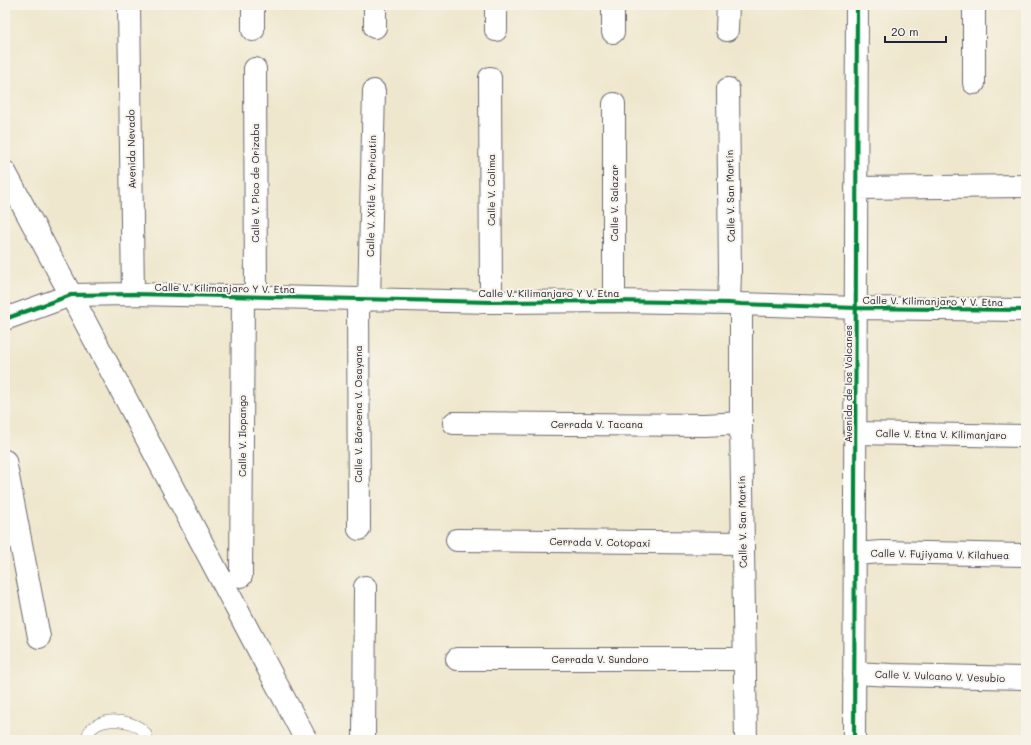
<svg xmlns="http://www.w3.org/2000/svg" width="1031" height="745" font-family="Mali,sans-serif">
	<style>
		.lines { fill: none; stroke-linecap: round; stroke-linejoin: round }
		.lane-casing { stroke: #6a676e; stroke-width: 12 }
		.street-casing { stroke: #6a676e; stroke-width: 24 }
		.secondary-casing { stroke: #6a676e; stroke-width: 24 }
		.lane { stroke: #fff; stroke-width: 11 }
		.street { stroke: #fff; stroke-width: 22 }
		.secondary { stroke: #fff; stroke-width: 22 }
		.cycleway-casing { stroke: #f7f3e8; stroke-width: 6 }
		.cycleway { stroke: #00873e; stroke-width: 4 }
		.labels { text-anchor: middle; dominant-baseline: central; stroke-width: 4; stroke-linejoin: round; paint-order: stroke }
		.street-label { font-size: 10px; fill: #22223b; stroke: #f7f3e8 }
	</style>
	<rect width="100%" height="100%" fill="#f7f3e8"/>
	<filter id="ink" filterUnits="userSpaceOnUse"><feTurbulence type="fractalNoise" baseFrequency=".025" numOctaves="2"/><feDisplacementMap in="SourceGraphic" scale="8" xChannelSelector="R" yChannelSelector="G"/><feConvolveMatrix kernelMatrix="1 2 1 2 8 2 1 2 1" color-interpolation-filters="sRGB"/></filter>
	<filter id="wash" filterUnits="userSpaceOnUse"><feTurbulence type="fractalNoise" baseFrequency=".012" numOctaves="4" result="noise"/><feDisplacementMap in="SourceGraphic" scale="16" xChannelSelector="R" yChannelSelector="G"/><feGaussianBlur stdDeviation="0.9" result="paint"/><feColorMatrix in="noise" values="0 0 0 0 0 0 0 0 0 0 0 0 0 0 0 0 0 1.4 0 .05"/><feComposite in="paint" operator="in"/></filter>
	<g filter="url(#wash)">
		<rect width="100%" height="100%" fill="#efe7cd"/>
	</g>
	<g filter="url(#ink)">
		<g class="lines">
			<defs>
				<path id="lane" d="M87,740C87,713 144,716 148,740"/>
				<path id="street" d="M129,5L133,294
					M253,5V30
					M375,5V27
					M613,5V32
					M974,5V83
					M496,30V5
					M727,30L728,5
					M255,69L256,296
					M490,78L491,302
					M728,89L730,273L729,303
					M614,104V301
					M856,188L1026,186
					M358,299L359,529
					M369,300L374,91
					M741,304V423L746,740
					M5,319L71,295L133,294L491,302L614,301L729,303L741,304L856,308L1026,310
					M454,423L705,425L741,423
					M855,433L1026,436
					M5,461L39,637
					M457,540L742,543
					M855,554L882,552L1026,555
					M241,576L243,296
					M457,659H743
					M854,673L892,675L1026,678
					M364,740L365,587
					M854,740L857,5"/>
				<path id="secondary" d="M5,172L71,295L306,740"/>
			</defs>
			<use href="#lane" class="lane-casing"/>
			<use href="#street" class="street-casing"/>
			<use href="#secondary" class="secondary-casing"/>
			<use href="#lane" class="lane"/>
			<use href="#street" class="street"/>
			<use href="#secondary" class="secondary"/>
			<defs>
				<path id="cycleway" d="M5,319L71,295L133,294L491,302L614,301L729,303L741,304L856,308L1026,310
					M854,740L857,5"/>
			</defs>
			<use href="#cycleway" class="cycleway-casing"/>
			<use href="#cycleway" class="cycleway"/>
		</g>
	</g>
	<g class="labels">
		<g class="street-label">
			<text transform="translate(131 149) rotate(-91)">Avenida Nevado</text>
			<text transform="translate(255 183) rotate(-90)">Calle V. Pico de Orizaba</text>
			<text transform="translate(491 190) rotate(-90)">Calle V. Colima</text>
			<text transform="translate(371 196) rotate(-89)">Calle V. Xitle V. Paricutín</text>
			<text transform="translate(730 196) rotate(-91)">Calle V. San Martín</text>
			<text transform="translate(614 203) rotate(-90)">Calle V. Salazar</text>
			<text transform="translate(225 288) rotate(1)">Calle V. Kilimanjaro Y V. Etna</text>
			<text x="549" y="293">Calle V. Kilimanjaro Y V. Etna</text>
			<text transform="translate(933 301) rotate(1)">Calle V. Kilimanjaro Y V. Etna</text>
			<text transform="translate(848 384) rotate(-90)">Avenida de los Volcanes</text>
			<text transform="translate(358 414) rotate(-90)">Calle V. Bárcena V. Osayana</text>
			<text x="597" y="424">Cerrada V. Tacana</text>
			<text transform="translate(941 434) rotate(1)">Calle V. Etna V. Kilimanjaro</text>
			<text transform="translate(242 436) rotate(-90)">Calle V. Ilopango</text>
			<text transform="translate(742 522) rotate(-91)">Calle V. San Martín</text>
			<text transform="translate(600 542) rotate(1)">Cerrada V. Cotopaxi</text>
			<text transform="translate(940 554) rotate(1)">Calle V. Fujiyama V. Kilahuea</text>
			<text x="600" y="659">Cerrada V. Sundoro</text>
			<text transform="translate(940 676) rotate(2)">Calle V. Vulcano V. Vesubio</text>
		</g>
	</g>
	<rect width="1031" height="745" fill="none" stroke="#f7f3e8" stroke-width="20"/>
	<path d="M885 36v6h61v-6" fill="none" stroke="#22223b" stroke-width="2"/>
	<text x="891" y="36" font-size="12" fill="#22223b" stroke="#f7f3e8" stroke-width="3" paint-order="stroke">20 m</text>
</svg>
